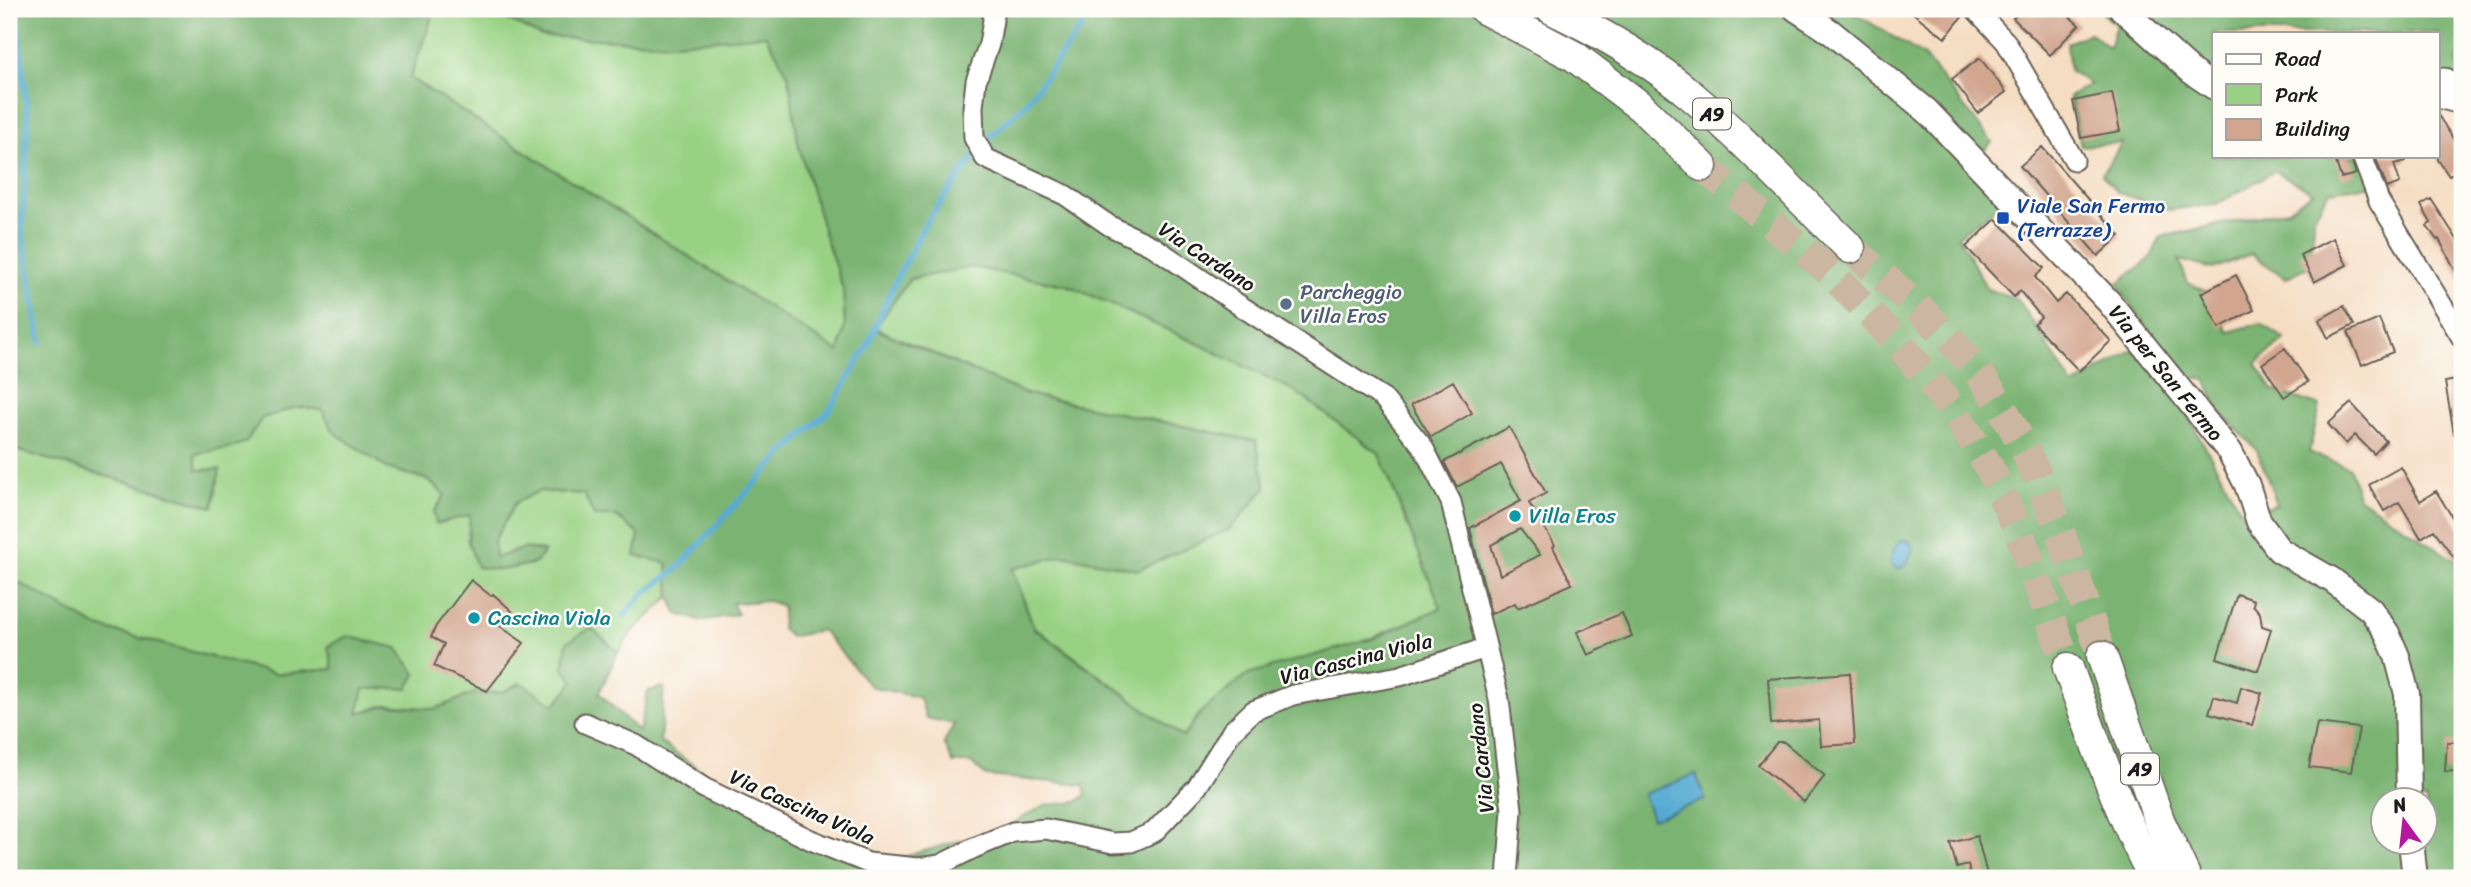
<svg xmlns="http://www.w3.org/2000/svg" width="2471" height="887" font-family="Sriracha,sans-serif">
	<style>
		.green { fill: #99d184; stroke: #5a7650; stroke-width: 2 }
		.forest { fill: #7ab372; stroke: #4b6847; stroke-width: 2; fill-rule: evenodd }
		.water { fill: #56abd2; stroke: #396477; stroke-width: 2 }
		.lines { fill: none; stroke-linecap: round; stroke-linejoin: round }
		.stream { stroke: #56abd2; stroke-width: 6 }
		.building { fill: #d2a58f; fill-rule: evenodd }
		.highway-tunnel { stroke: #cab6a1; stroke-width: 30; stroke-dasharray: 30 15; stroke-linecap: butt }
		.minor-casing { stroke: #686056; stroke-width: 23 }
		.major-casing { stroke: #686056; stroke-width: 28 }
		.highway-casing { stroke: #686056; stroke-width: 33 }
		.minor { stroke: #fff; stroke-width: 19 }
		.major { stroke: #fff; stroke-width: 24 }
		.highway { stroke: #fff; stroke-width: 30 }
		.transit-dot { fill: #1a4fb4; stroke: #fdfcf7; stroke-width: 2.5 }
		.service-dot { fill: #5c6f8a; stroke: #fdfcf7; stroke-width: 2.5 }
		.culture-dot { fill: #0f9aa8; stroke: #fdfcf7; stroke-width: 2.5 }
		.labels { text-anchor: middle; dominant-baseline: central; stroke-width: 5; stroke-linejoin: round; paint-order: stroke }
		.shield { fill: #fdfcf7; stroke: #605f5e; stroke-width: 2 }
		.shield-label { font-size: 19px; font-weight: bold; fill: #1c1c1c }
		.transit-label { font-size: 21px; fill: #164399; stroke: #fdfcf7; text-anchor: start }
		.street-label { font-size: 21px; fill: #1c1c1c; stroke: #fdfcf7 }
		.service-label { font-size: 21px; fill: #4e5e75; stroke: #fdfcf7; text-anchor: start }
		.culture-label { font-size: 21px; fill: #0d838f; stroke: #fdfcf7; text-anchor: start }
	</style>
	<rect width="100%" height="100%" fill="#fdfcf7"/>
	<filter id="ink" filterUnits="userSpaceOnUse"><feTurbulence type="fractalNoise" baseFrequency=".0143" numOctaves="2"/><feDisplacementMap in="SourceGraphic" scale="14" xChannelSelector="R" yChannelSelector="G"/><feConvolveMatrix kernelMatrix="1 2 1 2 8 2 1 2 1" color-interpolation-filters="sRGB"/></filter>
	<filter id="wash" filterUnits="userSpaceOnUse"><feTurbulence type="fractalNoise" baseFrequency=".00686" numOctaves="4" result="noise"/><feDisplacementMap in="SourceGraphic" scale="28" xChannelSelector="R" yChannelSelector="G"/><feGaussianBlur stdDeviation="1.57" result="paint"/><feColorMatrix in="noise" values="0 0 0 0 0 0 0 0 0 0 0 0 0 0 0 0 0 1.4 0 .05"/><feComposite in="paint" operator="in"/></filter>
	<g filter="url(#wash)">
		<rect width="100%" height="100%" fill="#f5ddc2"/>
		<path class="green" d="M435,9H485L541,36L673,43L766,34L788,74L799,147L826,239L843,289L845,326L839,353L410,78Z
			M971,267L1070,286L1199,344L1295,391L1379,454L1441,608L1201,712L1183,737L1034,627L1012,569L1063,555L1138,570L1256,441L1026,394L875,328L910,279Z
			M297,407L322,410L335,432L387,468L428,480L445,495L434,512L470,514L468,541L500,570L536,563L544,551L524,548L495,558L494,541L515,503L539,491L584,494L640,534L667,563L670,596L631,633L618,652L591,628L574,681L555,705L520,683L503,692L472,694L435,709L387,705L358,713L363,689L408,688L416,674L334,669L276,674L98,627L9,577V448L212,507L220,469L197,470L195,454L233,447L245,442L262,418Z"/>
		<path class="forest" d="M9,9H435L410,78L839,352L845,326L843,289L826,239L799,147L788,74L766,35L673,43L541,36L485,9H1848L1924,56L1992,142L1970,165L2001,204L1958,236L1987,289L2018,299L2073,386L2134,349L2178,398L2244,516L2277,504L2257,450L2220,412L2206,379L2180,375L2117,284L2150,259L2161,237L2288,210L2313,192L2275,171L2217,204L2168,210L2117,192L2102,174L2122,143L2081,146L2069,97L2090,84L2070,71L2067,43L2090,33L2109,48L2116,25L2098,9H2462V51L2456,61L2462,76L2438,89V33H2214V156H2381L2375,185L2329,191L2314,217L2309,266L2286,278L2251,254L2213,269L2179,260L2188,283L2207,292L2228,332L2261,323L2285,339L2256,364L2273,390L2320,406L2309,452L2350,468L2358,497L2462,565V878H9V577L98,627L276,674L333,669L328,646L347,636L397,648L416,674L408,688L364,689L358,713L387,705L435,709L472,694L503,692L521,683L555,705L574,681L563,669L567,642L591,628L618,652L599,693L639,732L648,691L664,687L660,742L745,800L860,857L900,858L1004,828L1045,805L1077,802L1086,795L1084,785L986,776L971,763H953L944,743L954,724L926,718L920,698L870,686L822,630L790,637L781,628L783,606L768,601L732,603L738,614L702,621L677,614L670,596L667,563L635,556L639,534L615,516H594L584,494L539,491L515,503L494,541L495,558L524,548L544,551L536,563L500,570L477,567L468,541L470,515L436,524L434,512L445,495L428,480L387,468L334,432L322,410L297,407L262,418L246,442L233,447L195,454L197,470L220,469L213,507L9,448ZM971,267L1070,286L1199,344L1295,391L1379,454L1441,608L1372,639L1248,674L1201,712L1183,737L1034,628L1012,569L1063,555L1138,570L1230,529L1266,488L1256,441L1026,394L875,329L909,279ZM2384,800H2426V842H2384Z"/>
		<path class="water" d="M1901,540L1909,541L1913,549L1906,565L1898,569L1891,564C1890,556 1895,545 1901,540Z
			M1696,774L1705,800L1652,819L1643,794Z"/>
		<g class="lines">
			<path class="stream" d="M16,9L28,117L22,231L41,342
				M624,616L642,595L677,569L781,455L829,411L868,345L893,286L926,222L986,141L1027,102L1085,22L1097,9"/>
		</g>
		<g id="blocks">
			<path class="building" d="M1908,9H1953L1963,16L1945,38Z
				M2023,9H2061L2079,25L2050,55L2013,18Z
				M1980,58L2006,92L1978,113L1952,79Z
				M2112,93L2120,131L2081,138L2073,101Z
				M2438,115L2454,140L2462,135V167L2449,176L2438,160Z
				M2042,147L2120,236L2098,256L2020,166Z
				M2334,156H2350L2356,174L2341,178Z
				M2375,156H2405L2406,161L2394,164L2400,183L2387,188Z
				M2431,199L2462,247V283L2439,239L2437,240L2427,226L2431,223L2421,205Z
				M1996,219L2044,268L2035,277L2056,303L2066,294L2111,341L2079,371L2034,324L2041,317L2020,291L2014,297L1966,247Z
				M2333,238L2347,265L2314,282L2300,255Z
				M2236,275L2254,310L2219,328L2201,293Z
				M2344,306L2354,325L2328,338L2319,320Z
				M2379,319L2393,352L2362,365L2348,332Z
				M2285,348L2308,382L2284,397L2262,364Z
				M2462,379V433L2454,434L2445,382Z
				M1453,381L1472,413L1431,437L1411,405Z
				M2351,403L2386,441L2374,454L2355,435L2346,444L2328,424Z
				M1509,427L1546,493L1529,503L1555,545L1553,547L1572,584L1518,608L1515,603L1491,614L1470,528L1521,501L1501,464L1457,487L1444,462ZM1520,529L1540,555L1500,575L1491,545Z
				M2401,467L2420,501L2436,491L2462,533V569L2434,530L2421,538L2399,502L2384,511L2369,485Z
				M471,580L491,596L493,594L512,611L500,626L524,643L487,691L434,666L444,644L431,637L436,626Z
				M2237,594L2254,600L2253,605L2260,613L2262,626L2271,629L2258,671L2217,658Z
				M1622,613L1632,636L1588,655L1577,632Z
				M1850,673L1855,744L1821,746L1819,720L1771,724L1768,679Z
				M2241,687L2262,693L2252,725L2209,713L2214,696L2237,703Z
				M2317,723L2359,728L2351,772L2309,767Z
				M1777,742H1784L1825,776L1804,802L1758,765Z
				M2447,742H2462V772L2445,771Z
				M1977,836L1988,878H1971L1968,865L1957,868L1950,843Z"/>
		</g>
	</g>
	<g filter="url(#ink)">
		<use href="#blocks" fill-opacity="0" stroke="#686056" stroke-width="2"/>
		<g class="lines">
			<path class="highway-tunnel" d="M1702,166L1829,271L1901,346L1954,411L1989,467L2020,534L2068,668
				M1850,248C1896,288 1946,328 1982,378C2042,461 2070,562 2102,656"/>
			<defs>
				<path id="minor" d="M992,9L993,20L989,44L976,81L973,107L974,138L985,158L1065,195L1110,226L1154,247L1236,303L1383,398L1423,447L1451,502L1499,699L1512,810L1507,878
					M1975,9L2006,42L2074,160
					M2438,98L2457,103L2462,109
					M2362,156L2379,201L2462,338
					M585,723L636,745L704,788L811,840L868,863L918,868L940,865L974,848L1013,832L1046,829L1113,843L1131,842L1154,832L1197,787L1232,731L1253,711L1293,695L1400,676L1486,648"/>
				<path id="major" d="M1796,9L1831,32L1927,111L2109,302L2230,452L2247,485L2259,522L2279,550L2332,580L2371,610L2387,633L2397,656L2407,694L2409,800
					M2122,9L2192,72L2214,87
					M2438,80L2446,81L2462,90
					M2411,842L2415,878"/>
				<path id="highway" d="M1484,9L1574,56L1641,107L1702,166
					M1552,9C1602,33 1650,60 1692,96C1748,143 1797,197 1850,248
					M2102,656L2159,820L2186,878
					M2068,668C2094,739 2118,811 2154,878"/>
			</defs>
			<use href="#minor" class="minor-casing"/>
			<use href="#major" class="major-casing"/>
			<use href="#highway" class="highway-casing"/>
			<use href="#minor" class="minor"/>
			<use href="#major" class="major"/>
			<use href="#highway" class="highway"/>
		</g>
	</g>
	<rect class="transit-dot" x="1996" y="211" width="14" height="14" rx="3.5"/>
	<circle class="service-dot" cx="1286" cy="304" r="7"/>
	<g class="culture-dot">
		<circle cx="1515" cy="516" r="7"/>
		<circle cx="474" cy="618" r="7"/>
	</g>
	<g class="labels">
		<g class="shield">
			<rect x="1693" y="98.5" width="38" height="31" rx="5"/>
			<rect x="2121" y="753.5" width="38" height="31" rx="5"/>
		</g>
		<g class="shield-label">
			<text x="1712" y="114">A9</text>
			<text x="2140" y="769">A9</text>
		</g>
		<g class="transit-label">
			<text x="2017" y="206">Viale San Fermo<tspan x="2017" dy="24">(Terrazze)</tspan></text>
		</g>
		<g class="street-label">
			<text transform="translate(1207 257) rotate(33)">Via Cardano</text>
			<text transform="translate(2166 373) rotate(51)">Via per San Fermo</text>
			<text transform="translate(1356 659) rotate(-14)">Via Cascina Viola</text>
			<text transform="translate(1481 758) rotate(-96)">Via Cardano</text>
			<text transform="translate(802 807) rotate(24)">Via Cascina Viola</text>
		</g>
		<g class="service-label">
			<text x="1300" y="292">Parcheggio<tspan x="1300" dy="24">Villa Eros</tspan></text>
		</g>
		<g class="culture-label">
			<text x="1529" y="516">Villa Eros</text>
			<text x="488" y="618">Cascina Viola</text>
		</g>
	</g>
	<rect width="2471" height="887" fill="none" stroke="#fdfcf7" stroke-width="35"/>
	<rect x="2212" y="32" width="228" height="126" fill="#fdfcf7" stroke="#a3a29f" stroke-width="2"/>
	<rect x="2226" y="54" width="35" height="10" fill="#ffffff" stroke="#a3a29f" stroke-width="2"/>
	<text x="2275" y="66" font-size="21" fill="#1c1c1c">Road</text>
	<rect x="2226" y="84" width="35" height="21" fill="#99d184" stroke="#a3a29f" stroke-width="2"/>
	<text x="2275" y="102" font-size="21" fill="#1c1c1c">Park</text>
	<rect x="2226" y="119" width="35" height="21" fill="#d2a58f" stroke="#a3a29f" stroke-width="2"/>
	<text x="2275" y="136" font-size="21" fill="#1c1c1c">Building</text>
	<g transform="translate(2404 821) rotate(345)"><circle r="33" fill="#fdfcf7" stroke="#a3a29f" stroke-width="2"/>
	<path d="M0-5L12 26L0 18L-12 26Z" fill="#b5179e"/>
	<text y="-10" font-size="19" font-weight="bold" text-anchor="middle" fill="#1c1c1c">N</text>
	</g>
</svg>
